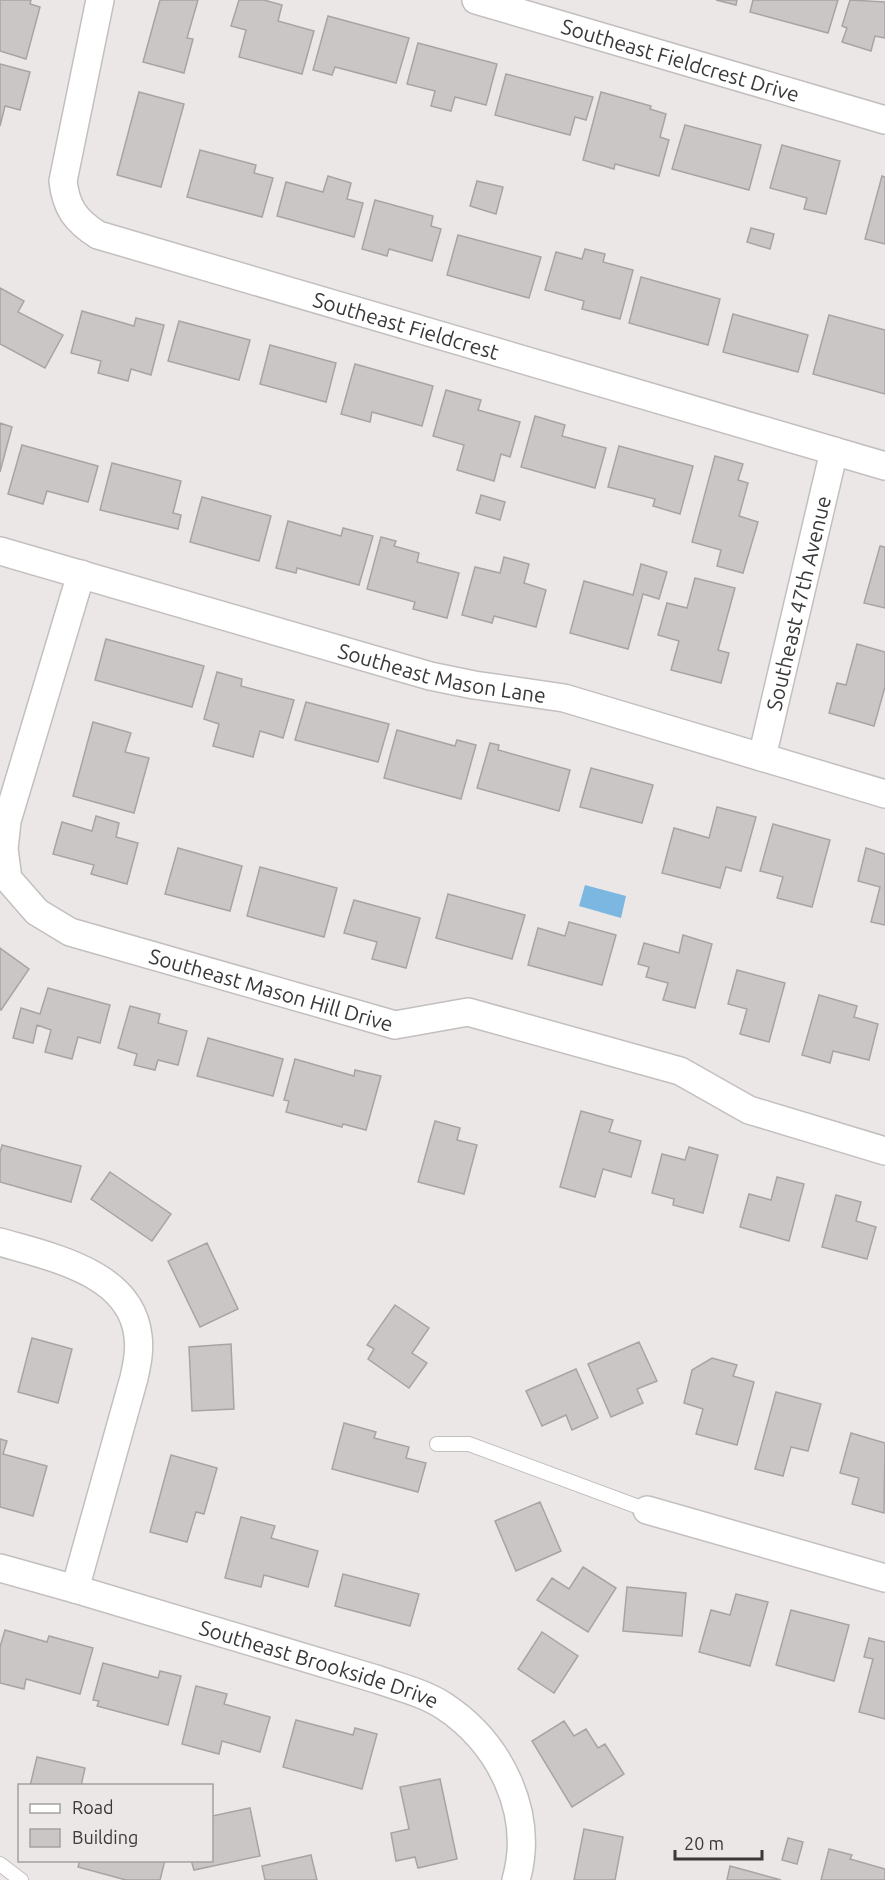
<svg xmlns="http://www.w3.org/2000/svg" width="885" height="1880" font-family="Ubuntu,sans-serif">
	<style>
		.water { fill: #7bb7e0 }
		.building { fill: #cac6c5; stroke: #a8a4a4; stroke-width: 1.5 }
		.lines { fill: none; stroke-linecap: round; stroke-linejoin: round }
		.lane-casing { stroke: #c4bfbf; stroke-width: 16 }
		.street-casing { stroke: #c4bfbf; stroke-width: 30 }
		.lane { stroke: #fff; stroke-width: 14 }
		.street { stroke: #fff; stroke-width: 27 }
		.labels { text-anchor: middle; dominant-baseline: central; stroke-width: 4.5; stroke-linejoin: round; paint-order: stroke }
		.street-label { font-size: 21px; fill: #3a3838; stroke: #ece7e7 }
	</style>
	<rect width="100%" height="100%" fill="#ece7e7"/>
	<path class="water" d="M585,885L626,896L621,918L579,906Z"/>
	<path class="building" d="M0,0H31L30,4L40,7L26,59L0,51Z
		M160,0H198L187,38L193,39L184,73L143,62Z
		M239,0H264L282,5L278,21L314,31L302,74L239,57L246,30L231,26Z
		M716,0H737L736,5Z
		M753,0H838L828,33L750,12Z
		M850,0L885,2V38L875,36L871,51L842,42L847,28L842,26Z
		M328,16L409,38L396,83L335,67L332,75L313,70Z
		M418,43L497,64L486,105L455,97L451,111L431,106L435,91L407,84Z
		M0,64L30,72L20,110L5,106L0,126Z
		M506,74L593,97L586,120L575,117L570,135L495,115Z
		M139,92L184,104L161,187L117,175Z
		M601,92L651,106L650,109L666,114L660,137L669,140L659,176L615,164L614,169L583,160Z
		M685,125L761,145L749,190L672,169Z
		M782,145L840,161L826,214L804,209L807,198L770,188Z
		M200,150L256,165L254,173L273,178L262,217L187,197Z
		M328,176L351,183L347,199L363,203L354,237L277,216L286,182L323,192Z
		M882,176L885,177V244L865,239Z
		M477,181L503,187L496,214L470,206Z
		M375,200L433,216L431,226L441,229L432,261L389,249L387,256L362,249Z
		M751,228L774,234L770,249L747,242Z
		M458,235L541,257L529,298L447,275Z
		M585,249L605,254L603,262L633,270L620,319L582,309L584,301L545,290L556,252L582,259Z
		M641,277L720,299L708,345L629,323Z
		M0,288L24,301L18,312L63,335L45,368L0,344Z
		M82,311L134,326L136,318L164,325L151,375L131,369L128,381L98,373L101,361L71,353Z
		M733,314L808,335L798,372L723,352Z
		M829,315L885,330V394L813,374Z
		M179,321L250,340L239,380L168,361Z
		M270,345L336,363L326,402L260,384Z
		M355,364L433,386L422,426L372,412L370,422L341,414Z
		M446,390L481,400L478,410L520,422L510,457L501,454L494,481L457,470L464,445L433,436Z
		M535,416L565,425L562,436L606,448L595,488L521,467Z
		M0,423L12,427L0,472Z
		M22,445L98,466L88,502L47,491L43,504L8,494Z
		M619,446L693,466L680,514L653,506L655,499L608,487Z
		M715,456L743,464L738,480L748,483L739,516L758,522L743,573L717,566L721,550L692,542Z
		M112,463L181,481L173,513L181,515L178,529L100,510Z
		M481,495L505,502L500,520L476,513Z
		M202,497L271,516L259,561L190,542Z
		M288,521L341,536L343,528L373,536L359,585L297,568L296,573L276,568Z
		M381,537L396,541L394,546L419,553L417,562L459,573L447,618L413,609L415,602L367,589Z
		M880,546L885,547V608L864,603Z
		M504,557L529,564L524,583L546,590L536,627L494,616L492,623L462,615L475,567L500,573Z
		M641,564L667,572L659,599L643,594L628,649L570,633L584,581L633,595Z
		M695,578L735,588L718,650L729,653L721,683L671,670L679,641L658,635L667,603L687,608Z
		M106,639L204,666L192,707L95,680Z
		M857,644L885,652V687L874,726L829,713L837,683L846,685Z
		M217,672L242,679L241,686L294,700L283,738L260,731L253,757L213,746L219,724L204,719Z
		M306,702L389,724L378,762L295,740Z
		M93,722L131,733L125,752L149,758L134,813L73,796Z
		M397,730L455,746L457,740L476,745L461,799L384,778Z
		M490,743L499,745L498,750L570,770L559,811L477,788Z
		M591,768L653,785L642,823L580,807Z
		M717,807L756,817L741,871L726,867L720,888L662,873L674,828L709,838Z
		M96,816L119,823L116,837L138,843L127,884L91,874L94,865L53,854L62,822L92,831Z
		M773,824L830,840L812,907L777,898L783,877L760,871Z
		M178,848L242,866L230,911L165,894Z
		M866,848L885,854V925L871,922L880,887L858,881Z
		M260,867L337,888L324,937L247,916Z
		M448,894L525,915L512,959L436,938Z
		M354,900L420,918L406,968L372,959L377,942L344,933Z
		M569,922L616,935L602,985L528,965L538,928L565,936Z
		M683,935L712,944L695,1008L663,1000L668,983L646,977L649,967L638,964L644,943L679,953Z
		M0,948L29,969L1,1010L0,1009Z
		M737,970L785,983L769,1042L740,1034L747,1009L728,1004Z
		M48,988L110,1005L100,1043L78,1037L72,1059L45,1052L51,1030L37,1025L33,1043L13,1038L21,1008L40,1014Z
		M819,995L857,1006L854,1017L878,1024L869,1060L833,1051L830,1063L802,1055Z
		M130,1006L160,1014L158,1023L187,1031L178,1065L158,1060L155,1070L134,1065L137,1054L118,1048Z
		M208,1038L283,1059L273,1096L197,1076Z
		M295,1059L354,1076L355,1070L381,1076L366,1130L343,1124L342,1127L286,1112L289,1101L284,1100Z
		M581,1111L613,1120L609,1132L641,1141L631,1177L603,1169L595,1197L560,1187Z
		M435,1121L460,1128L457,1140L477,1145L464,1194L418,1182Z
		M2,1145L81,1166L71,1202L0,1182V1153Z
		M689,1147L718,1155L703,1213L673,1205L674,1199L652,1193L662,1154L685,1160Z
		M110,1172L171,1214L152,1241L91,1199Z
		M777,1177L804,1184L789,1241L740,1227L749,1194L771,1200Z
		M836,1195L861,1202L856,1221L876,1227L867,1259L822,1247Z
		M207,1243L238,1309L200,1327L168,1261Z
		M395,1305L429,1328L412,1353L427,1363L409,1388L368,1359L374,1349L367,1345Z
		M32,1338L72,1349L58,1403L18,1392Z
		M639,1342L657,1381L637,1389L643,1403L611,1417L588,1364Z
		M231,1344L234,1409L192,1411L189,1347Z
		M712,1358L737,1365L733,1376L754,1382L737,1445L696,1434L703,1409L684,1403L692,1370Z
		M576,1369L598,1418L572,1430L566,1415L542,1426L526,1391Z
		M776,1392L821,1404L808,1451L791,1447L783,1476L755,1469Z
		M344,1423L376,1432L374,1438L409,1447L406,1458L426,1463L418,1492L332,1469Z
		M851,1433L885,1443L884,1513L852,1504L859,1478L840,1473Z
		M0,1439L7,1441L3,1454L47,1466L33,1516L0,1507Z
		M171,1455L217,1468L204,1514L196,1512L187,1542L150,1532Z
		M540,1502L561,1551L516,1571L495,1521Z
		M241,1517L275,1526L271,1538L318,1551L308,1587L264,1575L261,1587L225,1578Z
		M583,1567L616,1588L588,1632L537,1600L552,1578L569,1589Z
		M343,1574L419,1594L410,1626L335,1606Z
		M627,1587L686,1593L682,1636L623,1631Z
		M736,1594L768,1602L750,1666L699,1652L711,1610L730,1615Z
		M791,1610L849,1625L834,1681L776,1665Z
		M5,1630L47,1642L49,1636L93,1648L80,1694L26,1679L24,1689L0,1683V1647Z
		M542,1632L578,1656L554,1693L518,1669Z
		M869,1638L885,1642V1719L859,1712L873,1659L864,1657Z
		M103,1663L158,1678L160,1671L181,1676L168,1725L97,1706L99,1701L93,1700Z
		M196,1686L227,1694L224,1704L270,1717L260,1752L222,1741L219,1754L182,1744Z
		M296,1720L353,1735L355,1728L377,1734L362,1789L283,1767Z
		M564,1721L574,1736L586,1729L598,1748L605,1744L624,1774L572,1807L532,1741Z
		M37,1757L85,1768L81,1786H30Z
		M440,1779L457,1859L418,1868L415,1857L396,1861L391,1833L409,1829L400,1787Z
		M250,1808L260,1856L194,1870L191,1860H212V1816Z
		M584,1829L623,1837L615,1880H574Z
		M788,1838L803,1842L797,1864L782,1860Z
		M829,1849L852,1855L850,1859L885,1869V1880H821Z
		M311,1855L317,1880H265L262,1866Z
		M80,1860H165L160,1880H126L78,1867Z
		M730,1866L781,1880H727Z"/>
	<g class="lines">
		<defs>
			<path id="lane" d="M437,1444H469L647,1510
				M0,1864L21,1880"/>
			<g id="street">
				<path id="s1" d="M100,0L63,181C66,208 76,221 98,235L885,466"/>
				<path id="s2" d="M476,0L885,120"/>
				<path id="s3" d="M0,551L430,676L474,685L564,698L885,794"/>
				<path id="s4" d="M81,574L7,821L4,849L8,879L37,912L70,932L395,1025L468,1012L680,1071L749,1110L885,1151"/>
				<path id="s5" d="M762,757L834,451"/>
				<path d="M0,1242C50,1257 131,1272 138,1336C140,1351 137,1364 134,1378L75,1589"/>
				<path d="M647,1510L885,1578"/>
				<path id="s6" d="M0,1568L75,1589L376,1679C399,1687 424,1693 444,1706C500,1743 535,1813 516,1880"/>
			</g>
		</defs>
		<use href="#lane" class="lane-casing"/>
		<use href="#street" class="street-casing"/>
		<use href="#lane" class="lane"/>
		<use href="#street" class="street"/>
	</g>
	<g class="labels">
		<g class="street-label">
			<text stroke="none"><textPath href="#s2" startOffset="213">Southeast Fieldcrest Drive</textPath></text>
			<text stroke="none"><textPath href="#s1" startOffset="573">Southeast Fieldcrest</textPath></text>
			<text stroke="none"><textPath href="#s5" startOffset="158">Southeast 47th Avenue</textPath></text>
			<text stroke="none"><textPath href="#s3" startOffset="459">Southeast Mason Lane</textPath></text>
			<text stroke="none"><textPath href="#s4" startOffset="608">Southeast Mason Hill Drive</textPath></text>
			<text stroke="none"><textPath href="#s6" startOffset="333">Southeast Brookside Drive</textPath></text>
		</g>
	</g>
	<rect x="18" y="1784" width="195" height="78" fill="#ece7e7" stroke="#a5a1a1" stroke-width="1.5"/>
	<rect x="30" y="1804" width="30" height="9" fill="#ffffff" stroke="#a5a1a1" stroke-width="1.5"/>
	<text x="72" y="1814" font-size="18" fill="#3a3838">Road</text>
	<rect x="30" y="1829" width="30" height="18" fill="#cac6c5" stroke="#a5a1a1" stroke-width="1.5"/>
	<text x="72" y="1844" font-size="18" fill="#3a3838">Building</text>
	<path d="M675 1850v9h87v-9" fill="none" stroke="#3a3838" stroke-width="3"/>
	<text x="684" y="1850" font-size="18" fill="#3a3838" stroke="#ece7e7" stroke-width="4.5" paint-order="stroke">20 m</text>
</svg>
